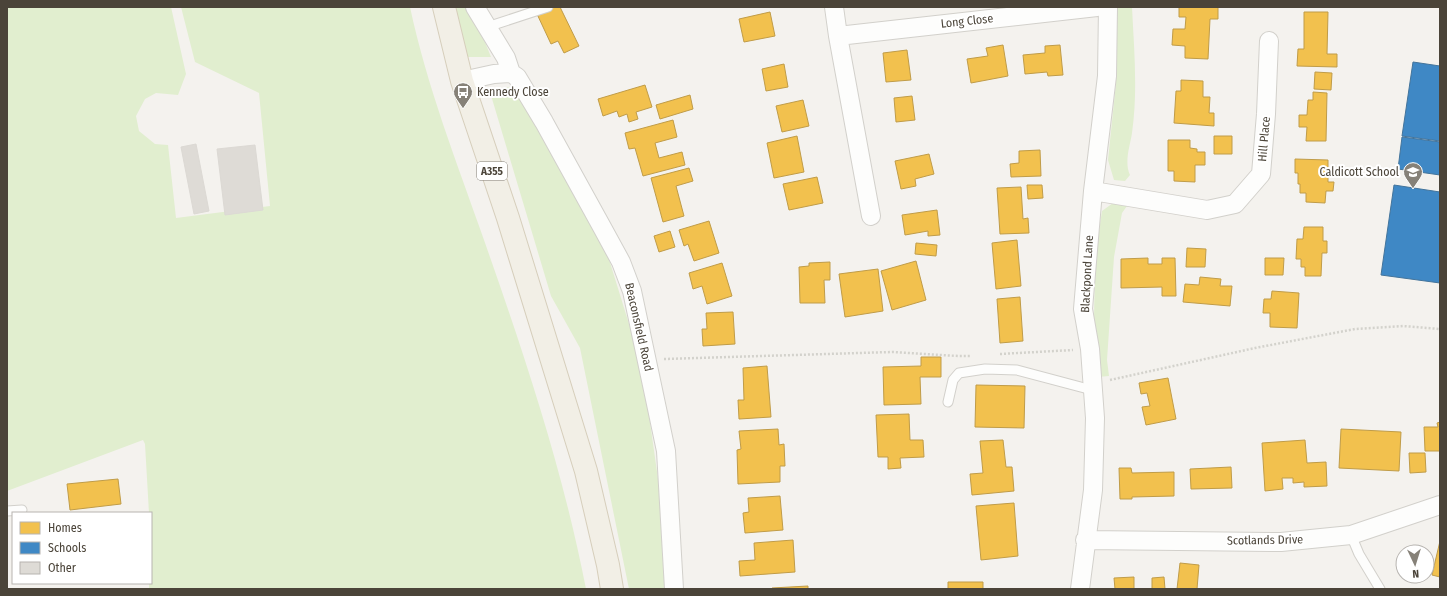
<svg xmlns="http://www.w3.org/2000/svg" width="1447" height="596" font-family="'Fira Sans Condensed',sans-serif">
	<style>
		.green { fill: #e1eecf }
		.homes { fill: #f2c14e; stroke: #c09c48 }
		.schools { fill: #3f88c5; stroke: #43749b }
		.building { fill: #dedbd6; stroke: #dcd9d4 }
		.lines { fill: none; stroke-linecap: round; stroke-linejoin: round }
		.lane-casing { stroke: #d2d0cb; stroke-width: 11 }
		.street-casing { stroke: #d2d0cb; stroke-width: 20 }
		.primary-casing { stroke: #d6cebb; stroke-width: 24 }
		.path { stroke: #d3d2cc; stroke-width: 2.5; stroke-dasharray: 2 2; stroke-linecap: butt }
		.lane { stroke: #fdfdfc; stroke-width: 9 }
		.street { stroke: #fdfdfc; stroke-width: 18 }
		.primary { stroke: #f2efe6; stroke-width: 22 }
		.labels { text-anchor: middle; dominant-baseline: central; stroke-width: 4; stroke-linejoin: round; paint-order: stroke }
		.shield { fill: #fff; stroke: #817c74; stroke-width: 1 }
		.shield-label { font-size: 11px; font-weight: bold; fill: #4b4439 }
		.street-label { font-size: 12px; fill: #4b4439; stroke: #fff }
		.poi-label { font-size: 12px; fill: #4b4439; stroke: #fff; text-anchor: start }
	</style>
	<rect width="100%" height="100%" fill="#f4f2ee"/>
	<path class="green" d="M7,7H171L186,74L178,95L156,93L145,99L136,116L139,131L155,144L168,145L176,218L270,206L259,93L195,62L181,7H410C427,87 457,163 484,240C524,354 563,470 586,589H149V583H151V513H149L145,444L143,440L7,491Z
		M454,7H471L491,57H467Z
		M1116,7H1132C1134,49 1138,91 1132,133C1130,146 1124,162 1130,175L1125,181L1114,180L1108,160L1116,83Z
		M513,86L608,256L642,366L663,514L666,589H629L580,348L551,296L490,92Z
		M1113,203L1127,206L1122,213L1114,257L1107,360L1109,376L1098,377C1094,359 1094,343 1094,325C1094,287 1096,248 1102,211Z"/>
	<path class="homes" d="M552,7H560L579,46L564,53L558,41L551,44L537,14Z
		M1179,7H1218V19H1210L1208,59L1185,58V46L1172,45L1173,29H1185L1186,17H1179Z
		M770,12L775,36L744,42L739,19Z
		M1304,12H1328L1327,54H1337V67L1297,66L1298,49H1304Z
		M1003,45L1008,76L971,83L967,59L988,56L986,48Z
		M1060,45L1063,75L1048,76L1047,72L1025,74L1023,55L1045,53V46Z
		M907,50L911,80L886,82L883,53Z
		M784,64L788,87L766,91L762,69Z
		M1315,72L1332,73L1331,90L1314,89Z
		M1181,80L1203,81V97H1210L1209,113H1214V126L1174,123L1176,91H1181Z
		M645,85L652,107L636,112L638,119L629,122L627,114L619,117L617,111L603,116L598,99Z
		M1313,92L1327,93L1326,141H1306L1307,127H1299V115H1307L1308,100H1313Z
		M690,95L693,109L660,119L656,105Z
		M912,96L915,120L896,122L894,98Z
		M803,100L809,126L782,132L776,106Z
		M673,120L677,137L655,143L659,158L682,152L685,165L643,176L635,148L629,149L625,133Z
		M797,136L804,172L774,178L767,143Z
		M1214,136H1232V154H1214Z
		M1168,140H1190V148L1197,149V152H1205V165H1195V182L1174,181V171H1168Z
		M1040,150L1041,176L1011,177L1010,164L1019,163V151Z
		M929,154L934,174L915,179L916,186L901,189L895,161Z
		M1295,159L1328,160V182H1334L1333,191H1326L1325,203L1306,202V193H1300V184H1298V173H1295Z
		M689,168L693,181L676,186L684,216L663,222L651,178Z
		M817,177L823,203L789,210L783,184Z
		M1027,185H1042L1043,198L1028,199Z
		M1021,187L1023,219L1028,218L1029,233L1000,234L997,188Z
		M937,210L940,235L928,236V231L905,235L902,215Z
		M709,221L719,253L694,261L688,244L684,246L679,230Z
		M1304,227H1323V241H1327V253H1322L1321,276H1305V267H1301V259H1296L1297,239H1303Z
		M670,231L675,247L659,252L654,236Z
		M1017,240L1021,286L996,289L992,243Z
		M916,243L937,245L936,256L915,254Z
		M1187,248L1206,249L1205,267H1186Z
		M1148,258V264H1162V258H1175L1176,296H1162V287L1121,288V259Z
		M1265,258H1284L1283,275H1265Z
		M916,261L926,300L892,310L881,271Z
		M830,262V280H824L825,303H800L799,267L809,266V263Z
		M722,263L732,296L707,304L702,286L693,289L689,273Z
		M878,269L883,311L845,317L839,274Z
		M1200,277L1221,279L1220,286H1232L1230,306L1183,302L1185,284L1199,285Z
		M1272,291L1299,293L1297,328L1270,327V313H1263L1264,299H1271Z
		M1020,297L1023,341L1000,343L997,299Z
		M733,312L735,344L703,346L702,329H707L706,313Z
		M921,357H941V377H920L921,404L884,405L883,367L921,366Z
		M767,366L771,417L739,419L738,400H744L743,368Z
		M1168,378L1176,419L1146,425L1142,407L1150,406L1147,393L1141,394L1139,383Z
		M976,385L1025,386L1024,428L975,427Z
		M909,414L910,440H923L924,457L900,458L901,468L888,469V457H878L876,415Z
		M1440,422V451H1425L1424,427H1438L1437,423Z
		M778,429L779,445L784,444L785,466H780V482L738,484L737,450L741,449L739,431Z
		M1341,429L1401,432L1399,471L1339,468Z
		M1003,440L1006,467H1012L1014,491L972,495L970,474L983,473L980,441Z
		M1305,440L1307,463L1326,462L1327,486L1304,487V482L1293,483V478H1282L1283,489L1265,491L1262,443Z
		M1409,453H1425L1426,472L1410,473Z
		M1231,467L1232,488L1191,489L1190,469Z
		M1119,468H1131L1132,473L1174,472V496L1132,497V499H1120Z
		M118,479L121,504L70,510L67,484Z
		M780,496L783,530L745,533L743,513L749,512L748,498Z
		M1014,503L1018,556L981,560L976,506Z
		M793,540L795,572L740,576L739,561L755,560L754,543Z
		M1440,541V577L1432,575Z
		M1180,563L1199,565L1197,589H1177Z
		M1134,577V589H1115L1114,578Z
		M1164,577L1165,589H1142H1152V578Z
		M948,582H983V589H948Z
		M808,586V589H772V588Z"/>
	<path class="schools" d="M1413,62L1440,66V141L1402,136Z
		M1402,137L1440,142V175L1398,169Z
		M1394,185L1440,192V283L1381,275Z"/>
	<path class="building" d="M196,144L209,211L194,214L181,147Z
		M255,145L263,210L225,215L217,149Z"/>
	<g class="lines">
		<defs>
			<path id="lane" d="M487,27L548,7
				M948,402L953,380L959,373L985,369L1017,370L1092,390
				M7,511L22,510
				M1351,535L1359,554L1380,589"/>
			<path id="street" d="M475,7L506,58L511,73
				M834,7L838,36L1097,7
				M838,36L871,216
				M462,81L494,74L511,73L517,77L544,122L603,229L621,262L632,291L666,451L674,589
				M1093,191L1207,210L1235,204L1261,174L1266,114L1269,41
				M1085,540L1281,542L1351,535L1440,505
				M1080,589L1093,490L1095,418L1090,349L1083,309L1093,191L1107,76L1108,7"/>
			<path id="primary" d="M444,7L462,81L508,218L586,471L608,565L612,589"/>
		</defs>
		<use href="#lane" class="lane-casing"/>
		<use href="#street" class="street-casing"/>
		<use href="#primary" class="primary-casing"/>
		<path class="path" d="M1000,354L1073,350
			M664,359L892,352L958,356H971
			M1110,380L1255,348L1355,329L1403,326L1440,329"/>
		<use href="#lane" class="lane"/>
		<use href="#street" class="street"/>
		<use href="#primary" class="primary"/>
	</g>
	<defs>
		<symbol id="bus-pin" viewBox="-11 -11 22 30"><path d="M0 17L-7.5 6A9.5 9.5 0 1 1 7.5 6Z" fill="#868178" stroke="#fff"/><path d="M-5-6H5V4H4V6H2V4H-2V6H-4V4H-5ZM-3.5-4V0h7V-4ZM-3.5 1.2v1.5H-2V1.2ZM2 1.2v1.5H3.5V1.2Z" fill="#fff"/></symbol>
		<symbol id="school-pin" viewBox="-11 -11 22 30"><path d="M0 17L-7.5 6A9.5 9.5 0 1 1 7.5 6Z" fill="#868178" stroke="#fff"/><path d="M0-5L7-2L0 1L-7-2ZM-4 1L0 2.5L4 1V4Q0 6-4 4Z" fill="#fff"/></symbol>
	</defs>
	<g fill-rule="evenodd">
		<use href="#bus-pin" x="452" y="81" width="22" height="30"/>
		<use href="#school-pin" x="1402" y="161" width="22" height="30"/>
	</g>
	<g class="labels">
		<rect class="shield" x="477" y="162" width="30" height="18" rx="3"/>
		<g class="shield-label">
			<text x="492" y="171">A355</text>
		</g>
		<g class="street-label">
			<text transform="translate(967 21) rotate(-6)">Long Close</text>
			<text transform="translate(1264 139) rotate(-85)">Hill Place</text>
			<text transform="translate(1087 274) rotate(-87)">Blackpond Lane</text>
			<text transform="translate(639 327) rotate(77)">Beaconsfield Road</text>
			<text transform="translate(1265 540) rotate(-1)">Scotlands Drive</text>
		</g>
		<g class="poi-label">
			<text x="477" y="92">Kennedy Close</text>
			<text x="1399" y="172" text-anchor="end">Caldicott School</text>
		</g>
	</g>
	<rect width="1447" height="596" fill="none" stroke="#4b4439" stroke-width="16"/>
	<rect x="12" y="512" width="140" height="72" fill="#ffffff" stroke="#b7b4b0"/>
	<rect x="20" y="522" width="20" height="12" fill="#f2c14e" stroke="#b7b4b0"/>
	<text x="48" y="532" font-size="12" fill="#4b4439">Homes</text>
	<rect x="20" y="542" width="20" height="12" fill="#3f88c5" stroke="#b7b4b0"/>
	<text x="48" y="552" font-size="12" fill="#4b4439">Schools</text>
	<rect x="20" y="562" width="20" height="12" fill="#dedbd6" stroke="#b7b4b0"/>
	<text x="48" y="572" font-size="12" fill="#4b4439">Other</text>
	<g transform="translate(1415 564) rotate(176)"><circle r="19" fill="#ffffff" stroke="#b7b4b0"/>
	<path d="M0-3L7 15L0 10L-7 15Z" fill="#868178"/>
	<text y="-6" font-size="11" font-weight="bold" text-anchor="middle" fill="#4b4439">N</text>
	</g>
</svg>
